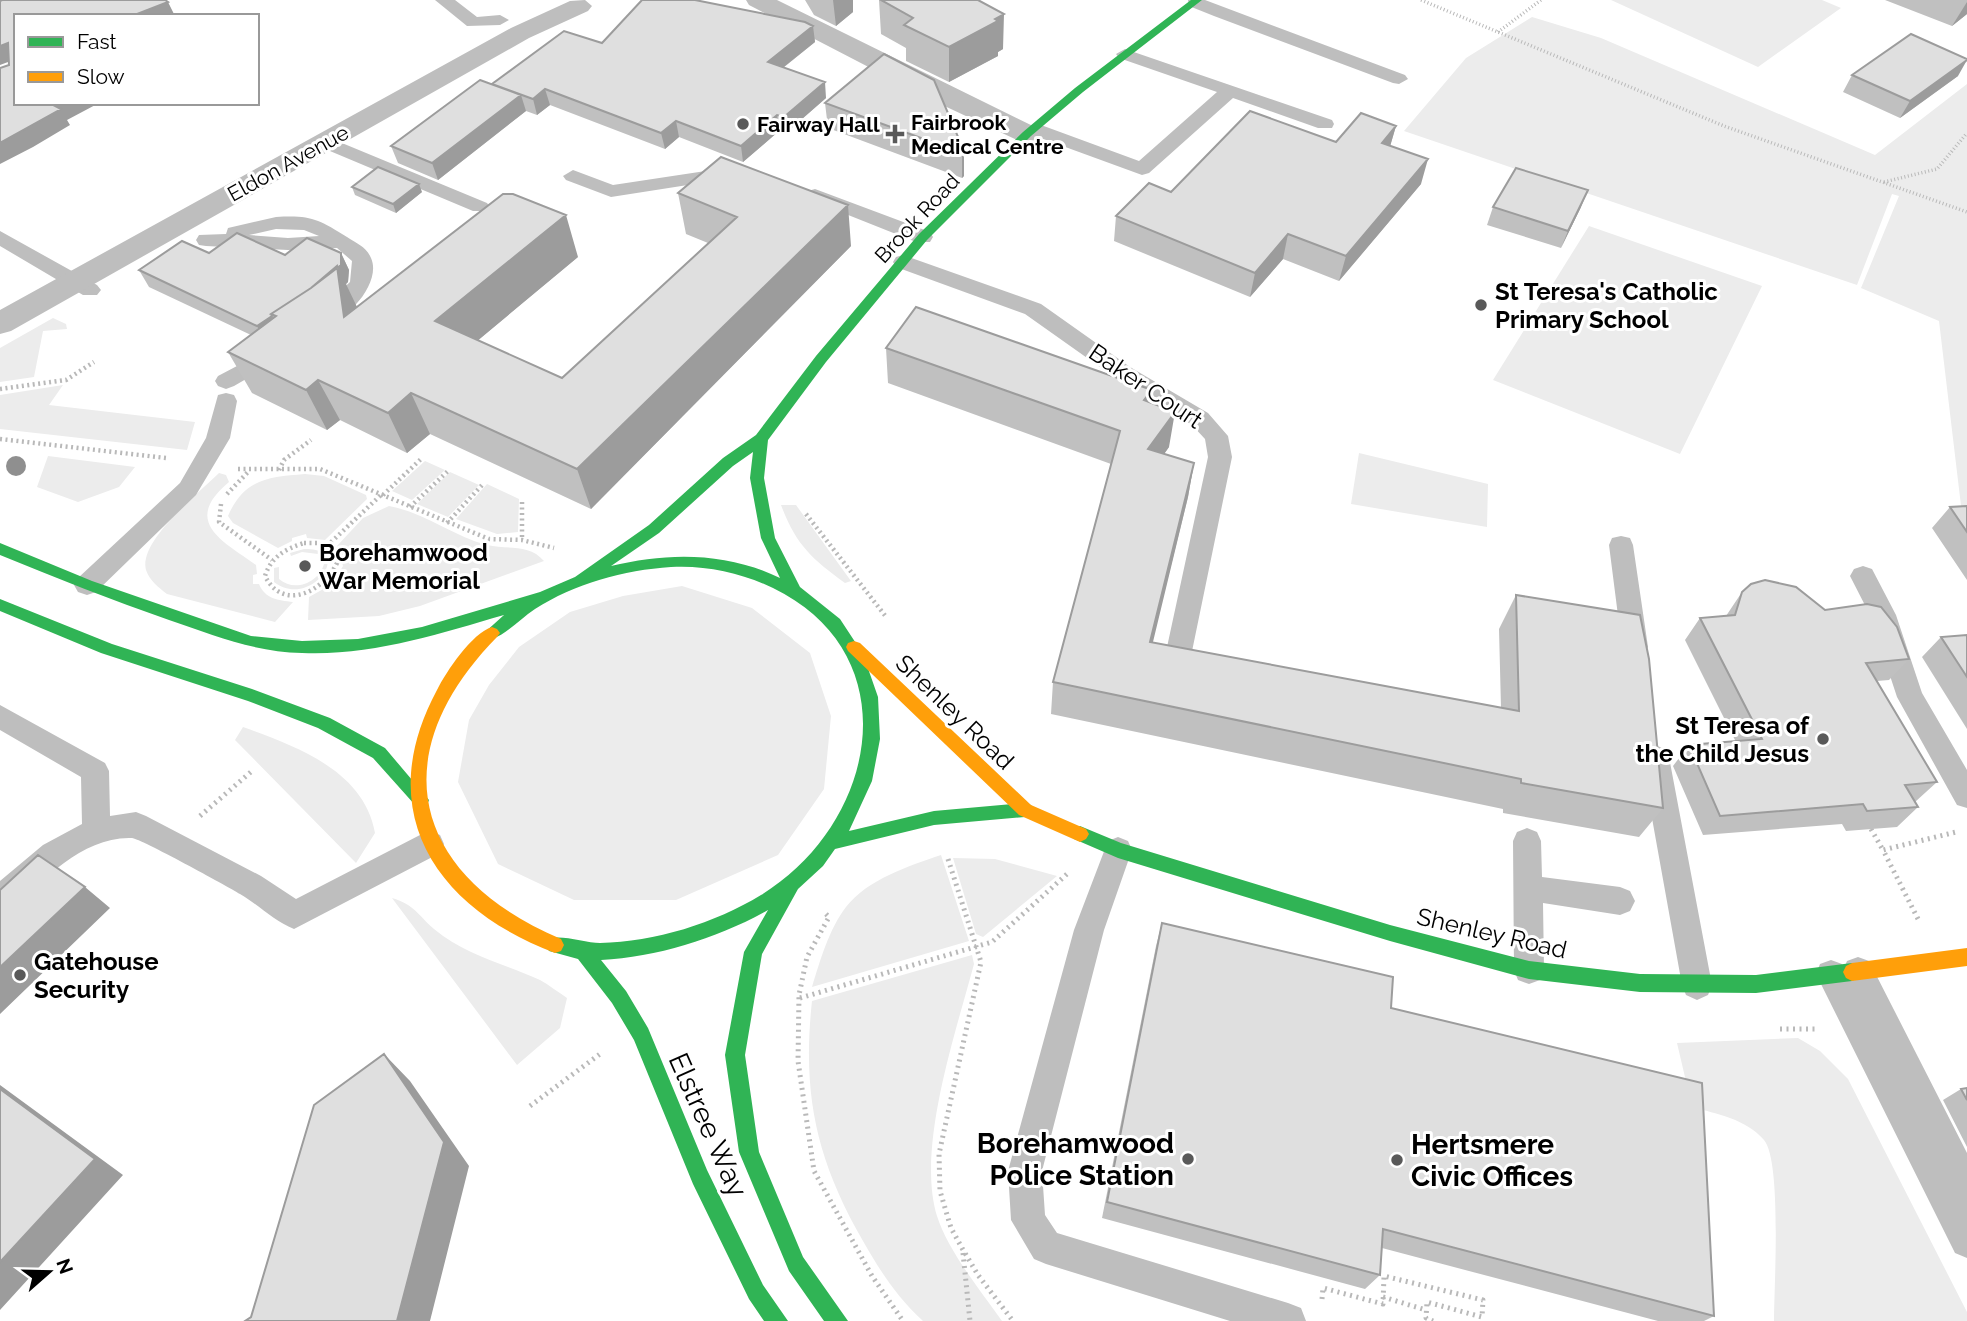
<svg xmlns="http://www.w3.org/2000/svg" width="1967" height="1321" font-family="Raleway,sans-serif">
	<style>
		.green { fill: #ececec }
		.lines { fill: none; stroke-linecap: round; stroke-linejoin: round }
		.path-far2 { stroke: #b9b9b9; stroke-width: 3.5; stroke-dasharray: 1 2.5; stroke-linecap: butt }
		.path-far1 { stroke: #b9b9b9; stroke-width: 4.5; stroke-dasharray: 2 3.5; stroke-linecap: butt }
		.path { stroke: #b9b9b9; stroke-width: 5; stroke-dasharray: 2 4.5; stroke-linecap: butt }
		.lane { fill: #bebebe; fill-rule: evenodd }
		.street { fill: #bebebe; fill-rule: evenodd }
		.fast { fill: #30b455; fill-rule: evenodd }
		.slow { fill: #ff9f0a; fill-rule: evenodd }
		.tree { fill: #8f8f8f }
		.wall { fill: #c0c0c0 }
		.shaded-wall { fill: #9c9c9c }
		.building { fill: #dfdfdf; stroke: #9c9c9c; stroke-width: 2 }
		.poi-dot { fill: #595959; stroke: #fff; stroke-width: 2.5 }
		.labels { text-anchor: middle; dominant-baseline: central; stroke-width: 6; stroke-linejoin: round; paint-order: stroke }
		.far-poi-label { font-size: 21px; font-weight: bold; fill: #000; stroke: #fff; text-anchor: start }
		.far-street-label { font-size: 21px; fill: #000; stroke: #fff }
		.poi-label { font-size: 24px; font-weight: bold; fill: #000; stroke: #fff; text-anchor: start }
		.street-label { font-size: 24px; fill: #000; stroke: #fff }
		.near-street-label { font-size: 28px; fill: #000; stroke: #fff }
		.near-poi-label { font-size: 28px; font-weight: bold; fill: #000; stroke: #fff; text-anchor: end }
	</style>
	<rect width="100%" height="100%" fill="#fff"/>
	<path class="green" d="M1611,0H1822L1841,8L1758,67Z
		M1532,17L1601,38L1875,155L1967,84V513L1962,514L1939,321L1861,288L1899,196L1892,194L1857,285L1404,131L1466,58Z
		M1589,226L1762,286L1680,454L1493,380Z
		M53,318L66,324L67,329L43,331L34,377L0,382V348Z
		M63,385L49,405L195,422L187,450L0,429V395Z
		M1359,453L1488,484L1487,527L1351,504Z
		M48,456L135,467L119,487L78,502L37,487Z
		M425,461L445,470L412,500L392,491Z
		M450,472L479,485L448,517L417,504Z
		M219,473L226,475L229,482C181,522 223,541 256,565L257,574L253,575V584H259C265,599 278,600 293,602L275,622L167,594C158,587 150,581 146,570C138,541 200,492 219,473Z
		M305,474L324,476L366,495L367,499L325,540L307,538L306,534L292,538V541L278,548L233,523L228,516C244,479 268,477 305,474Z
		M487,484L519,499L518,532L497,534L456,519Z
		M781,505H796L851,581L845,583C812,559 796,545 781,505Z
		M389,506C423,512 453,536 487,545C507,550 529,543 544,561L420,606L379,616L308,620L309,597L327,587L331,590L340,581L336,578L343,566L337,546L363,518Z
		M304,549C357,548 309,610 274,582V568L279,567V579C295,593 319,582 324,564L318,554L302,552L291,556L290,553Z
		M682,586L752,608L810,653L831,716L824,789L778,855L676,900H574L498,864L458,782L469,720L489,685L519,647L570,612L623,596Z
		M243,727C295,746 364,770 375,833L356,863L235,740Z
		M941,855L969,941L812,987C820,961 829,929 846,907C868,879 909,866 941,855Z
		M953,858L995,859L1057,876L983,937L976,934Z
		M392,898C415,905 417,914 434,929C467,956 503,963 540,980C549,985 558,992 567,998L560,1028L517,1065Z
		M972,955L974,964C956,1032 916,1148 937,1216C948,1251 981,1291 1002,1321H923C897,1297 880,1271 863,1241C816,1159 802,1094 812,1001Z
		M1798,1038L1820,1051L1848,1079L1967,1312V1321H1774C1774,1288 1782,1161 1764,1140C1746,1119 1717,1114 1692,1107L1677,1043Z"/>
	<g class="lines">
		<path class="path-far2" d="M1421,0L1724,126L1967,212
			M1498,32L1541,0
			M1884,182L1937,169L1967,133"/>
		<path class="path-far1" d="M0,389L66,380L94,362
			M0,439L166,458
			M238,469H320L489,539L522,540L554,548
			M279,470L284,460L311,440
			M227,494L248,472
			M383,495L421,459
			M522,502V539
			M221,504L219,522L272,560
			M410,507L449,470
			M806,514L887,618
			M447,523L483,484
			M304,543H317L333,550L337,563C323,592 283,612 265,576C271,557 285,549 304,543Z
			M327,546L382,494"/>
		<path class="path" d="M200,816L252,771
			M1871,829L1883,850
			M948,859L981,962L939,1154L940,1191L951,1228L962,1248L978,1275L1013,1321
			M826,914L829,917L807,957L799,995L798,1061L814,1171L872,1276L903,1321
			M1918,919L1883,850L1956,832
			M800,998L992,942L1067,874
			M1780,1029H1816
			M530,1106L600,1054
			M963,1253L970,1321
			M1383,1297L1426,1310
			M1322,1299L1323,1288L1383,1304L1384,1276L1483,1300L1482,1317L1427,1302L1426,1318L1433,1321"/>
		<path class="lane" d="M435,0H455L477,17L500,15L509,20L500,25L467,26Z
			M1188,0H1205L1405,75L1408,79L1399,84L1393,83L1214,16L1189,6Z
			M1125,49L1332,120L1334,124L1332,128H1318L1233,98L1149,173L1142,175L1027,133L1025,129L1027,125H1041L1139,161L1217,92L1119,58L1116,54Z
			M325,136L487,203L490,207L487,211H473L318,146L316,142Z
			M732,167L739,169L742,173L739,177L611,197L566,180L563,176L573,170L613,185Z
			M815,189L930,232L933,237L930,242H916L808,199L805,195L808,191Z
			M276,217C311,215 318,219 347,237C357,244 366,246 371,258C383,284 341,330 315,323L312,318L350,282L352,261L337,248L288,250L206,246L199,245L196,240L199,235L226,234L228,228ZM276,229L304,230L319,236L288,238L249,235Z
			M0,231L97,285L101,290L97,295H83L0,246Z
			M903,255L1041,304L1130,367L1208,413L1228,436L1232,457L1190,661L1186,669L1177,672L1168,669L1164,661L1208,457L1205,439L1192,425L1114,377L1025,314L896,267L893,262L896,257Z
			M269,349L277,351L280,356L277,361L234,386L226,389L218,386L215,381L218,376Z
			M226,393L234,395L237,401L230,438L196,495L96,592L87,595L78,592L74,585L78,578L180,483L206,438L218,395Z
			M1621,536L1630,538L1633,545L1648,647L1644,654L1635,657L1626,654L1622,647L1609,545L1612,538Z
			M1863,566L1872,569L1896,615L1922,693L1967,770V808L1957,805L1897,697L1870,615L1850,576L1854,569Z
			M0,705L105,763L109,771L110,816L136,812L146,816L261,876L296,899L420,835L430,831L440,835L444,844L440,853L294,929C274,921 259,905 240,894C227,886 141,839 132,838C83,836 44,880 10,910L0,914V881L43,845L82,824L81,777L0,730Z
			M1655,745L1665,749L1669,757L1712,985L1708,995L1697,1000L1686,995L1682,985L1641,757L1645,749Z
			M1527,828L1537,832L1541,841L1542,877L1620,887L1630,891L1635,901L1630,911L1620,915L1543,903L1544,970L1540,980L1529,984L1518,980L1514,970L1513,841L1517,832Z
			M1118,837L1128,841L1132,850L1104,930L1042,1171L1045,1215L1057,1233L1288,1303L1301,1308L1306,1321H1230L1046,1264L1034,1259L1011,1220L1008,1171L1074,930L1108,841Z
			M1858,957L1869,961L1967,1153V1258L1955,1253L1816,974L1820,964L1831,960L1842,964L1844,968L1847,961Z"/>
		<path class="street" d="M585,0L592,6L588,11L529,38L11,331L0,334V310L511,28L570,1Z
			M746,0H777L1037,128L1041,134L1037,140L1027,142L1017,140L936,102L749,5Z"/>
		<path class="fast" d="M1191,0H1202L1083,92L1031,136L927,240L826,362L768,440L764,478L775,538L800,587L840,619L863,654L878,697L880,739L872,781L849,831L934,811L1025,803L1031,805L1034,810L1031,815L1025,817L934,825L835,849L823,866L798,889L762,954L745,1055L759,1152L803,1257L848,1321H824L789,1271L739,1152L725,1055L744,952L768,910C718,938 658,957 601,960L626,991L648,1028L707,1170L763,1285L788,1321H764L749,1299L693,1184L634,1040L612,1003L578,959L549,951L546,945L549,939C560,934 586,943 600,943C655,942 715,923 761,895C877,824 911,655 773,588C742,573 706,565 671,567C624,570 574,584 535,609C521,618 507,634 492,639L487,637L484,633L504,615C438,634 372,656 302,653C254,652 213,635 169,620C112,600 56,578 0,555V543L92,581L251,636L302,641L358,639L422,627L540,592L575,577L649,525L723,458L756,435L816,356L919,234L1023,132L1075,88ZM753,452L750,478L761,538L780,578C727,552 668,552 611,566L659,533L733,466Z
			M0,599L112,644L252,689L330,718L385,748L429,800L427,805L421,807L415,805L373,758L318,728L248,701L101,653L0,611Z
			M1080,826L1121,843L1390,925L1529,961L1640,974L1756,975L1852,963L1858,966L1861,972L1858,978L1852,981L1756,993L1640,992L1529,979L1390,941L1118,858L1074,839L1071,834L1074,829Z"/>
		<path class="slow" d="M492,627L497,629L500,633L497,637C381,755 412,876 561,939L564,945L561,951L555,953C436,908 371,812 437,690C446,672 472,633 492,627Z
			M854,641L860,643L1031,805L1086,829L1089,834L1086,839L1080,842L1019,815L848,651L846,647L848,643Z
			M1967,948V966L1852,981L1846,978L1843,972L1846,966L1852,963Z"/>
	</g>
	<circle class="tree" cx="16" cy="466" r="10"/>
	<path class="wall" d="M805,0H853V12L836,26L814,15Z
		M879,0H978L1003,49L998,52V56L949,82L906,61V48L881,34Z
		M1885,0H1967V14L1952,26Z
		M813,26L815,42L783,68L826,98L786,133L779,131L743,162L679,137L665,149L550,105L537,115L526,111L438,180L398,163L391,146L492,84L602,43Z
		M1852,75L1958,76L1900,118L1843,92Z
		M825,103L964,151V176L962,178L828,128Z
		M1396,126L1390,146L1421,184L1339,281L1283,259L1250,297L1114,241L1116,216L1336,142Z
		M352,187L422,192L396,213L355,195Z
		M678,193L851,246L591,509L430,434L407,453L340,420L327,430L252,393L228,352L251,335L149,287L139,270L209,253L285,255L341,253L349,270L348,282L346,284L357,308L578,257L478,340L562,378L708,243L686,234Z
		M1493,207H1581L1561,248L1487,225Z
		M886,348L1151,403L1169,447L1164,454L1194,463L1188,497L1152,642L1501,708L1499,629L1516,595L1663,808L1639,837L1503,813V809L1051,714L1053,682L1111,464L888,383Z
		M1967,506V580L1932,528L1950,507Z
		M1742,592L1825,610L1909,659L1889,680L1877,681L1937,782L1915,802L1918,807L1897,827L1846,831L1842,824L1703,835L1673,766L1689,745L1736,742L1685,640L1700,618L1726,616Z
		M1967,635V729L1922,657L1941,637Z
		M1162,923L1391,1008L1714,1316L1704,1321H1658L1382,1248L1380,1275L1365,1289L1102,1218L1156,946Z
		M1967,1088V1147L1943,1100L1961,1089Z"/>
	<path class="shaded-wall" d="M833,0H853V12L836,26Z
		M168,2L175,16H132Z
		M1967,2V14L1952,26Z
		M1004,14L1003,49L998,52V56L949,82V47Z
		M813,26L815,42L770,78L768,62Z
		M8,43L16,59L0,65V46Z
		M1967,60L1958,76L1900,118L1910,101Z
		M825,82L826,98L786,133L784,117Z
		M545,89L550,105L537,115L533,99Z
		M521,95L526,111L438,180L432,163Z
		M60,103H99L67,120L70,125L33,147L0,164V143Z
		M777,115L779,131L743,162L741,146Z
		M676,121L679,137L665,149L661,133Z
		M1396,126L1389,150L1382,143Z
		M964,151V176L962,178V153Z
		M1428,159L1421,184L1339,281L1346,256Z
		M419,184L422,192L396,213L393,204Z
		M1588,190L1581,207L1561,248L1568,231Z
		M848,205L851,246L591,509L577,469Z
		M566,215L578,257L452,362L435,321Z
		M1288,234L1283,259L1250,297L1255,273Z
		M341,253L349,270L348,282L346,284L357,307L344,317L337,266Z
		M272,316L281,333L266,343L257,326Z
		M318,380L340,420L327,430L306,390Z
		M1152,390L1147,426L1144,400Z
		M411,393L430,434L407,453L388,413Z
		M1175,412L1169,447L1143,484L1148,449Z
		M1194,463L1188,497L1145,675L1150,642Z
		M85,887L110,908L0,1014V967Z
		M384,1054L410,1081L469,1166L430,1321H397Z
		M0,1085L123,1175L0,1310Z"/>
	<path class="building" d="M2,0H165L168,2L132,16H16V103H60L55,106L61,109L0,143V68L9,65L8,43L0,46V1Z
		M642,0H695L805,22L813,26L768,62L825,82L784,117L777,115L741,146L676,121L661,133L545,89L533,99L492,84L564,31L602,43Z
		M881,0H978L1004,14L995,19L998,21L949,47L904,25L913,18Z
		M1911,34L1967,59V60L1910,101L1852,75Z
		M884,54L934,80L964,151L962,153L825,103Z
		M480,80L521,95L432,163L391,146Z
		M1250,111L1336,142L1361,113L1396,126L1382,143L1428,159L1346,256L1288,234L1255,273L1116,216L1149,183L1171,192Z
		M721,157L848,205L577,469L411,393L388,413L318,380L306,390L228,352L276,316L271,314L311,288L337,266L344,317L503,194H513L566,215L435,321L562,378L737,217L678,193Z
		M378,167L419,184L393,204L352,187Z
		M1516,168L1588,190L1568,231L1493,207Z
		M237,233L285,255L307,238L341,253V265L311,288L271,314L272,316L257,326L139,270L182,241L209,253Z
		M916,307L1152,390L1144,400L1175,412L1148,449L1194,463L1150,642L1519,711L1516,595L1640,615L1649,659L1663,808L1521,783V779L1053,682L1120,431L886,348Z
		M1967,506V532L1950,507Z
		M1765,580L1796,587L1825,610L1867,604L1881,607L1897,627L1909,659L1866,663L1937,782L1905,785L1918,807L1867,811L1863,804L1720,816L1689,745L1762,739L1700,618L1735,615L1742,592L1751,584Z
		M1967,635V677L1941,637Z
		M38,855L85,887L0,967V890Z
		M1162,923L1393,977L1391,1008L1702,1083L1714,1316L1383,1229L1380,1275L1107,1202Z
		M384,1054L444,1142L397,1321H245L251,1317L314,1105Z
		M1967,1088V1100L1961,1089Z
		M0,1089L95,1159L0,1262Z"/>
	<g class="poi-dot">
		<circle cx="743" cy="124" r="7"/>
		<path d="M891.5 123.5h7v7h7v7h-7v7h-7v-7h-7v-7h7z"/>
		<circle cx="1481" cy="305" r="7"/>
		<circle cx="305" cy="566" r="7"/>
		<circle cx="1823" cy="739" r="7"/>
		<circle cx="20" cy="975" r="7"/>
		<circle cx="1188" cy="1159" r="7"/>
		<circle cx="1397" cy="1160" r="7"/>
	</g>
	<g class="labels">
		<g class="far-poi-label">
			<text x="911" y="122">Fairbrook<tspan x="911" dy="24">Medical Centre</tspan></text>
			<text x="757" y="124">Fairway Hall</text>
		</g>
		<g class="far-street-label">
			<text transform="translate(288 163) rotate(-29)">Eldon Avenue</text>
			<text transform="translate(917 218) rotate(-47)">Brook Road</text>
		</g>
		<g class="poi-label">
			<text x="1495" y="291">St Teresa's Catholic<tspan x="1495" dy="28">Primary School</tspan></text>
			<text x="319" y="552">Borehamwood<tspan x="319" dy="28">War Memorial</tspan></text>
			<text x="1809" y="725" text-anchor="end">St Teresa of<tspan x="1809" dy="28">the Child Jesus</tspan></text>
			<text x="34" y="961">Gatehouse<tspan x="34" dy="28">Security</tspan></text>
		</g>
		<g class="street-label">
			<text transform="translate(1146 386) rotate(34)">Baker Court</text>
			<text transform="translate(955 712) rotate(44)">Shenley Road</text>
			<text transform="translate(1492 933) rotate(13)">Shenley Road</text>
		</g>
		<g class="near-street-label">
			<text transform="translate(708 1125) rotate(66)">Elstree Way</text>
		</g>
		<g class="near-poi-label">
			<text x="1174" y="1143">Borehamwood<tspan x="1174" dy="32">Police Station</tspan></text>
			<text x="1411" y="1144" text-anchor="start">Hertsmere<tspan x="1411" dy="32">Civic Offices</tspan></text>
		</g>
	</g>
	<rect x="14" y="14" width="245" height="91" fill="#ffffff" stroke="#999999" stroke-width="2"/>
	<rect x="28" y="37" width="35" height="10" fill="#30b455" stroke="#999999" stroke-width="2"/>
	<text x="77" y="49" font-size="21" fill="#000000">Fast</text>
	<rect x="28" y="72" width="35" height="10" fill="#ff9f0a" stroke="#999999" stroke-width="2"/>
	<text x="77" y="84" font-size="21" fill="#000000">Slow</text>
	<g transform="translate(49 1272) rotate(70)" stroke="#ffffff" stroke-width="5" paint-order="stroke">
	<path d="M0-5L12 26L0 18L-12 26Z" fill="#000000"/>
	<text y="-10" font-size="19" font-weight="bold" text-anchor="middle" fill="#000000">N</text>
	</g>
</svg>
